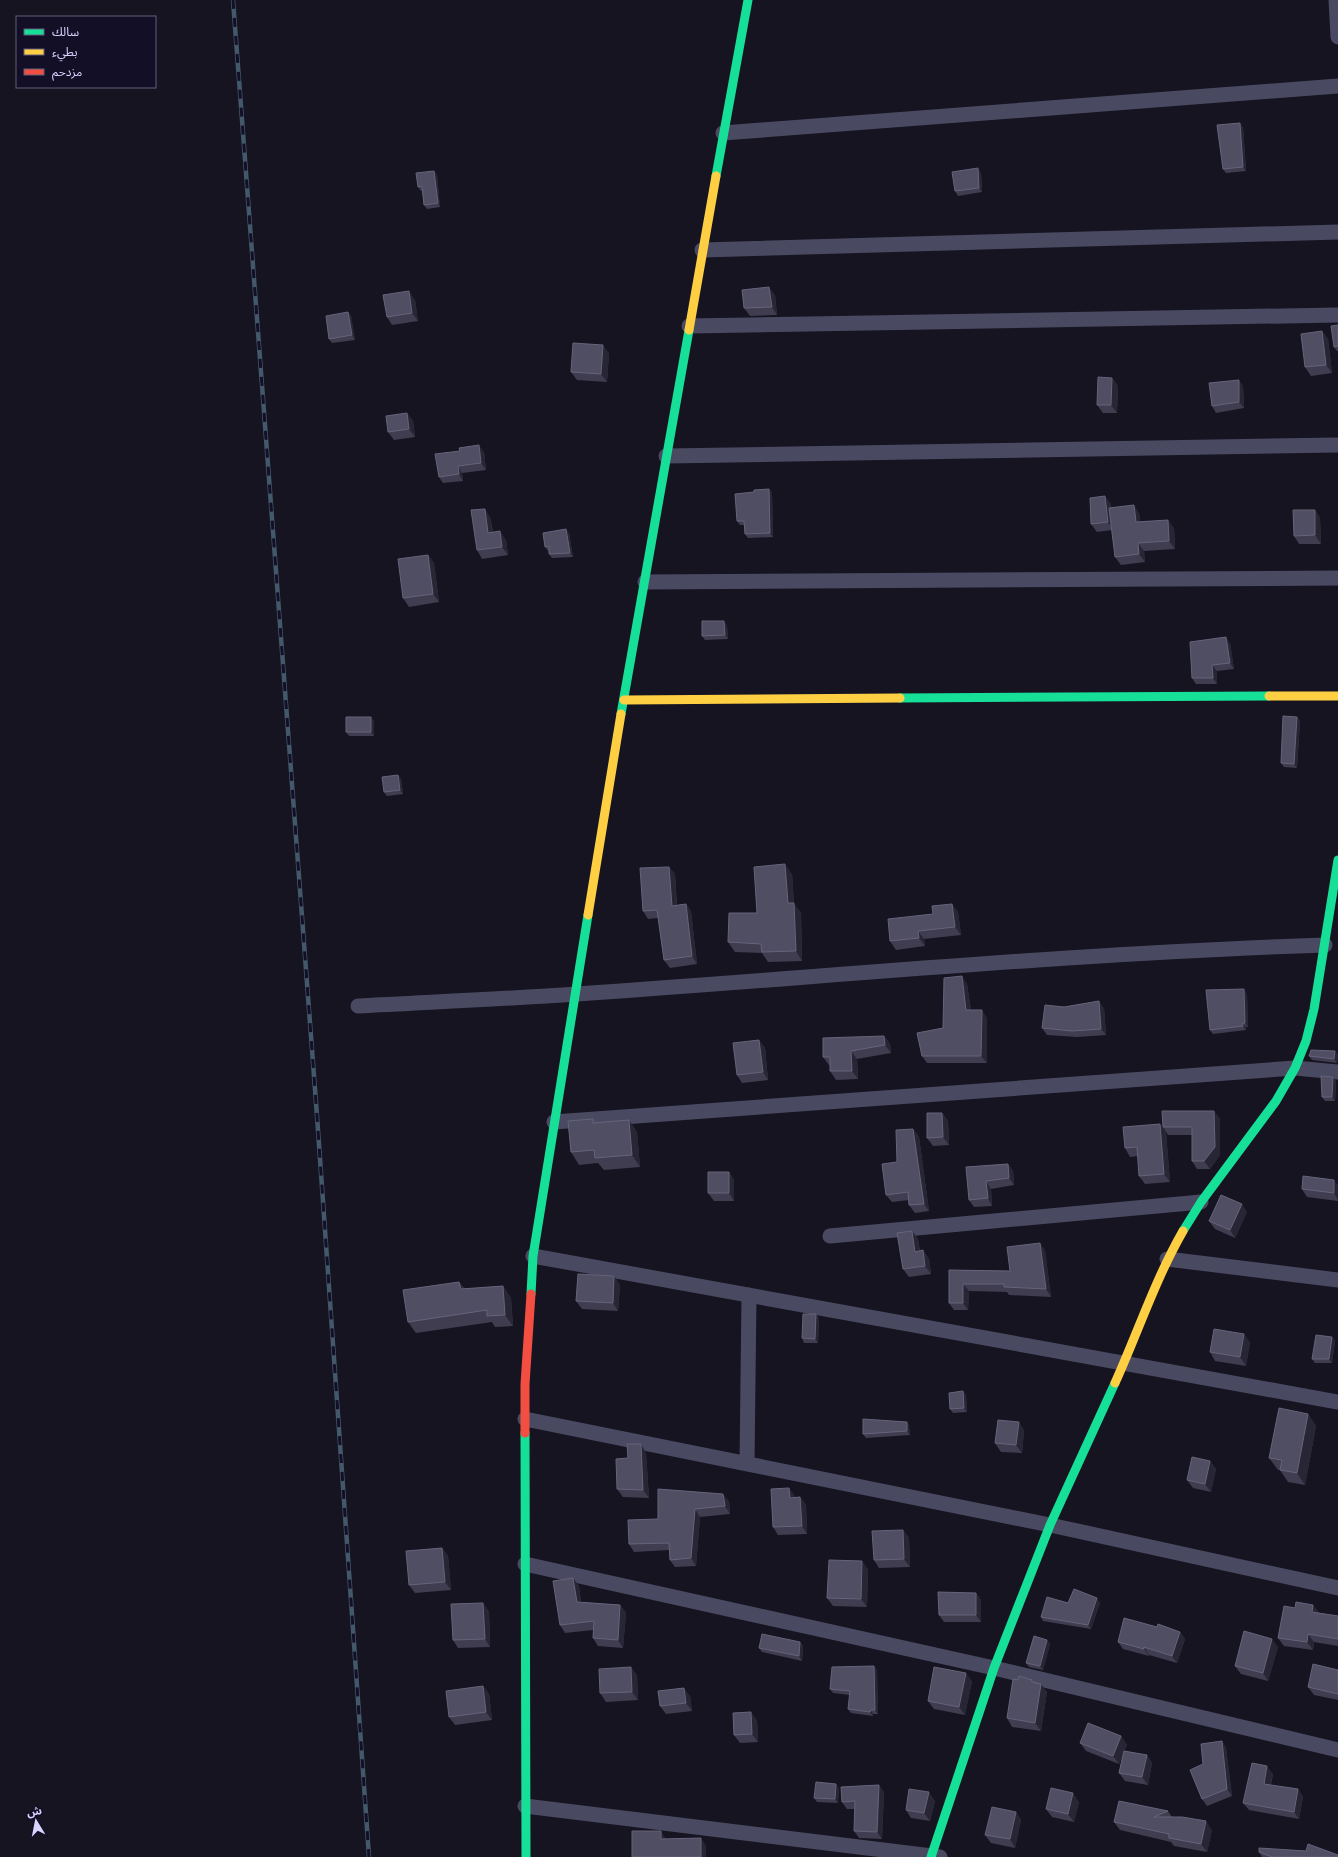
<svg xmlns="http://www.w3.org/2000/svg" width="1338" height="1857" font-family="Commissioner,'Noto Sans Arabic',sans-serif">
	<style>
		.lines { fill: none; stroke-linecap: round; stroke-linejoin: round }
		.street { stroke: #4a4962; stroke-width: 15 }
		.fast { stroke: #16e098; stroke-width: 9 }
		.slow { stroke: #ffcf43; stroke-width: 9 }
		.jam { stroke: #f24e42; stroke-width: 9 }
		.rail-casing { stroke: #43596b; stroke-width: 4.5 }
		.rail { stroke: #130f26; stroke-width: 3; stroke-dasharray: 9; stroke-linecap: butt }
		.wall { fill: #403d50 }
		.shaded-wall { fill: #282635 }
		.building { fill: #504e63; stroke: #66637b }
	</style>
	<rect width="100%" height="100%" fill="#161421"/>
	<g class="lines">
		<path class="street" d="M1336,0L1338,37
			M723,133L1338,86
			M702,250L1338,232
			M689,326L1338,315
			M666,456L1338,445
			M645,582L1338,578
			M358,1006C431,1002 504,999 577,994C826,977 1075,953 1325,945
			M554,1122L1295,1068L1338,1072
			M830,1236L1201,1202
			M533,1256L1338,1402
			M1167,1259L1338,1280
			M525,1419L1050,1525L1338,1588
			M747,1464L749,1295
			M525,1564L994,1668L1338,1750
			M525,1806L940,1857"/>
		<path class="fast" d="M716,176L748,0
			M900,698L1269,696
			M621,714L689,330
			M1183,1231L1201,1202L1276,1101L1295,1068L1306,1041L1314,1009L1338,860
			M531,1294L533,1256L588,915
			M525,1433L526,1857
			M931,1857L994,1668L1050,1525L1115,1383"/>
		<path class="slow" d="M689,330L716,176
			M1269,696H1338
			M624,700L900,698
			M588,915L621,714
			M1115,1383C1138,1332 1155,1280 1183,1231"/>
		<path class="jam" d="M525,1433V1384L531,1294"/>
		<defs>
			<path id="rail" d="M233,0L317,1116L369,1857"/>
		</defs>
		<use href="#rail" class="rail-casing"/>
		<use href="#rail" class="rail"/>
	</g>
	<path class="wall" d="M1243,127L1246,171L1226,173L1223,169Z
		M434,171L437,175L440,207L427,209L424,205L422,191H421L418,187Z
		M981,172L982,192L958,196L955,191Z
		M775,295L777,315L750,316L744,308Z
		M415,300L418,321L392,325L387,317Z
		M348,312L351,316L355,340L332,343L329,339Z
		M1338,325V351H1337L1334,347Z
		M1322,331L1328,339L1332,373L1311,376L1305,367Z
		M609,353L607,382L577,380L571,372Z
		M1112,378L1118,386L1117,413H1103L1097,405Z
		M1243,386L1244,408L1216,413L1212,406Z
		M407,413L413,421L415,437L394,440L388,432Z
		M484,452L486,470L462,473L463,481L443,483L439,477Z
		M769,489L772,493L773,537L748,538L745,534L744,525H740L737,521L754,492Z
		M1111,504V508L1139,513L1140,522L1174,528L1175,549L1144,551L1145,562L1121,565L1115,557L1112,530L1097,532L1091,524Z
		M1315,510L1320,518L1321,544H1299L1294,536Z
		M490,517L493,532L506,540L508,555L482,559L477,550Z
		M569,533L573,557L552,558L549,554V551H548L545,547Z
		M428,555L434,563L439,602L409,607L403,598Z
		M727,625L728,639L705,640L702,636Z
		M1230,643L1234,669L1217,671V684H1196L1192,678Z
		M1297,717L1300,721L1297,768L1284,767L1281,763Z
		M374,721V736H349L346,732Z
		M398,775L401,779L403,794L387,796L384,792Z
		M669,867L675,874L677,905L686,904L691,911L697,964L670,968L664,960L658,918L648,919L643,911Z
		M792,874L794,904L801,913L802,961L768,962L762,953L735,952L728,942L757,913Z
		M952,904L958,912L961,935L924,939L925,946L896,950L890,941L933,914Z
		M967,984L971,1010L987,1018V1063H927L922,1056L943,1028Z
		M1247,994L1248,1027H1246V1030L1213,1034L1210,1030Z
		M1064,1007L1104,1008L1106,1035L1077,1037L1047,1035L1042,1028Z
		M884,1036L890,1044L891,1053L857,1059L858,1079L836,1080L830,1071V1065H829L823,1057Z
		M759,1040L765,1048L768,1080L742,1083L737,1075Z
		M1335,1051L1338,1055L1337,1063L1312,1060L1309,1056Z
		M1333,1077L1336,1081L1335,1101H1325L1322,1097Z
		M942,1113L948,1121L949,1145L933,1146L927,1138Z
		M1220,1118V1155L1210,1169H1197L1192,1161V1135H1168L1163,1127Z
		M629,1120L637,1132L640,1167L604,1170L598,1163L579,1165L571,1152L596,1123Z
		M1160,1124L1166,1132L1170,1182L1145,1184L1139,1176L1138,1156L1130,1157L1125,1148Z
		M913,1129L919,1137L929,1211L915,1213L909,1205V1200L892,1202L886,1195L897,1162Z
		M1008,1164L1013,1171L1014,1185L991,1189L992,1206L974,1207L969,1200L966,1167Z
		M729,1172L734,1180V1201H714L708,1193Z
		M1338,1185V1201L1307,1197L1302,1189Z
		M1247,1212L1235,1238L1215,1229L1209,1221Z
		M912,1231L918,1239L920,1251L923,1250L929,1259L931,1274L909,1277L903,1269Z
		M1045,1250L1051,1297L1009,1295L1007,1292L969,1291L968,1310H954L949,1303V1270L1010,1271Z
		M614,1276L620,1285L618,1311L582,1309L576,1301Z
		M459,1282L465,1289L503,1286L511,1298L513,1326L495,1327L492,1322L416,1333L408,1322Z
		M816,1314L819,1318L818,1343H804L802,1338Z
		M1332,1337L1335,1341L1332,1363H1315L1312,1359Z
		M1250,1342L1246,1366L1215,1361L1210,1352Z
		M963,1391L966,1395L967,1412L953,1413L950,1409Z
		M1308,1414L1316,1426L1305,1485L1288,1482L1280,1470H1278L1269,1458Z
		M907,1422L909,1426L910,1435L866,1438L863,1434Z
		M1024,1430L1022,1453L1001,1452L995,1443Z
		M646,1453L649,1498L623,1497L617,1489Z
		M1210,1461L1216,1469L1211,1492L1193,1488L1187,1480Z
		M789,1488L795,1497H800L806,1505L807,1534L778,1535L773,1527Z
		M658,1489L729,1501L730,1514L700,1517L696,1566L675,1567L670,1560L669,1550L634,1552L629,1544L658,1519Z
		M903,1530L909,1538L910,1567L879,1568L874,1560Z
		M442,1548L448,1556L451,1590L415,1593L409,1585Z
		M868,1569L867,1607L833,1606L827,1598Z
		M573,1578L579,1586L581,1602L620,1605L626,1613L623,1648L598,1646L593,1638V1630L565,1633L560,1625Z
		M976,1593L981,1600V1622H944L939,1615Z
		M1068,1603H1100L1091,1629L1043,1621L1041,1617Z
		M1313,1605L1319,1613L1338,1616V1646L1314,1642L1313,1650L1284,1646L1278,1638L1295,1608Z
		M489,1611L490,1647L458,1648L453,1640Z
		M1157,1627L1180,1632L1185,1639L1177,1663L1149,1655V1656L1123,1649L1118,1642Z
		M1047,1640L1050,1644L1043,1670L1029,1667L1026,1663Z
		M800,1642L803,1646L802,1661L762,1652L759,1648Z
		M1278,1647L1268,1681L1241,1674L1235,1666Z
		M874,1666L877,1670L878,1714H873V1716L851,1713L848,1709L850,1695L833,1693L830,1689Z
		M1338,1670V1700L1314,1695L1308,1687Z
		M637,1675L638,1700L606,1702L600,1693Z
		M1018,1680H1032L1035,1683L1047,1692L1041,1731L1012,1727L1007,1718Z
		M972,1681L965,1715L934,1709L928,1701Z
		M483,1686L489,1694L492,1720L455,1725L449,1717Z
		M690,1696L692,1711L666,1714L660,1706Z
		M757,1720L758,1742L740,1743L734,1735Z
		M1121,1736L1127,1745L1124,1751L1147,1755L1152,1763L1148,1785L1125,1781L1119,1773L1123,1753L1119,1764L1086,1751L1080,1743Z
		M1222,1741L1226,1748L1232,1796L1207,1806L1202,1799L1203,1764Z
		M1273,1774L1271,1785L1298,1789L1303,1797L1299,1819L1249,1810L1243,1803Z
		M839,1788L838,1803L817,1802L814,1798Z
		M884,1792L882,1839L859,1838L854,1831L855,1809H847L842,1802Z
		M935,1801L930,1821L911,1818L906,1810Z
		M1079,1802L1074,1822L1052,1817L1046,1809Z
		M1168,1811L1172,1817L1212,1830L1207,1852L1174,1846L1171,1842L1120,1830L1114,1822Z
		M1016,1812L1021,1820L1015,1848L991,1843L985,1835Z
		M1259,1852L1338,1857H1262Z"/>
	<path class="shaded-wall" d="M1240,123L1243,127L1246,171L1243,167Z
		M978,168L981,172L982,192L979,188Z
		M434,171L437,175L440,207L438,203Z
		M769,287L775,295L777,315L772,307Z
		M409,291L415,300L418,321L412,313Z
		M348,312L351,316L355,340L352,335Z
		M1322,331L1328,339L1332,373L1326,365Z
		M603,345L609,353L607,382L601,374Z
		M1112,378L1118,386L1117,413L1111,405Z
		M1239,380L1243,386L1244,408L1239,402Z
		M407,413L413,421L415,437L409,429Z
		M479,445L484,452L486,470L481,463Z
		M458,466L462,473L463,481L459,474Z
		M769,489L772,493L773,537L770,533Z
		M1105,496L1111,504L1114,530L1108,522Z
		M1134,505L1139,513L1141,530L1136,522Z
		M485,509L490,517L494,541L488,533Z
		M1315,510L1320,518L1321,544L1315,535Z
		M1168,520L1174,528L1175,549L1169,541Z
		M566,529L569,533L573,557L570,553Z
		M500,531L506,540L508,555L502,547Z
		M1138,543L1144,551L1145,562L1139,554Z
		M428,555L434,563L439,602L433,594Z
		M724,621L727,625L728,639L725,635Z
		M1226,637L1230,643L1234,669L1230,663Z
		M1212,665L1217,671V684L1213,678Z
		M371,717L374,721V736L371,732Z
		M1297,717L1300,721L1297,768L1294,764Z
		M398,775L401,779L403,794L400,790Z
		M785,864L792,874L794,904L801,913L802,961L796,951L788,903Z
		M669,867L675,874L677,914L672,906Z
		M686,904L691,911L697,964L692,956Z
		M952,904L958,912L961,935L955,927Z
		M918,931L924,939L925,946L919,938Z
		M962,976L967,984L972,1018L966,1010Z
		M1244,989L1247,994L1248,1027L1245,1023Z
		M1099,1001L1104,1008L1106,1035L1101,1029Z
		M982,1010L987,1018V1063L981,1056Z
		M1243,1023L1246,1027V1030L1243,1026Z
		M884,1036L890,1044L891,1053L885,1045Z
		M759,1040L765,1048L768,1080L763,1072Z
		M851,1051L857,1059L858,1079L852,1071Z
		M1335,1051L1338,1055L1337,1063L1334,1059Z
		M1333,1077L1336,1081L1335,1101L1332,1097Z
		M1214,1111L1220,1118V1155L1210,1169L1204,1161Z
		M942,1113L948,1121L949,1145L943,1137Z
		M629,1120L637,1132L640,1167L632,1155Z
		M1160,1124L1166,1132L1170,1182L1164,1174Z
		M913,1129L919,1137L929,1211L924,1204Z
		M1008,1164L1013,1171L1014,1185L1009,1178Z
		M729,1172L734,1180V1201L729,1193Z
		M1334,1180L1338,1185V1200L1334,1193Z
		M986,1181L991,1189L992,1206L988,1198Z
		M1242,1204L1247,1212L1235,1238L1230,1230Z
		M912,1231L918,1239L921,1260L915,1252Z
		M1040,1243L1045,1250L1051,1297L1046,1289Z
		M923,1250L929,1259L931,1274L925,1266Z
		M614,1276L620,1285L618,1311L613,1303Z
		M459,1282L467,1293L461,1289Z
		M963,1284L969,1291L968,1310L963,1303Z
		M503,1286L511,1298L513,1326L505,1315Z
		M816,1314L819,1318L818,1343L815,1339Z
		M1244,1334L1250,1342L1246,1366L1240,1357Z
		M1332,1337L1335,1341L1332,1363L1329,1359Z
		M963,1391L966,1395L967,1412L964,1408Z
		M1308,1414L1316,1426L1305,1485L1297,1473Z
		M907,1422L909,1426L910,1435L907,1431Z
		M1019,1422L1024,1430L1022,1453L1016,1445Z
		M641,1444L646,1453L649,1498L643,1490Z
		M1210,1461L1216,1469L1211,1492L1205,1484Z
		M789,1488L795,1496L796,1506L790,1498Z
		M723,1494L729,1501L730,1514L725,1506Z
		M800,1497L806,1505L807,1534L802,1526Z
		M695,1509L700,1517L696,1566L691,1558Z
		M903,1530L909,1538L910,1567L904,1559Z
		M442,1548L448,1556L451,1590L445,1582Z
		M862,1561L868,1569L867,1607L861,1599Z
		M573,1578L579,1586L582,1610L577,1602Z
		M976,1593L981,1600V1622L976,1615Z
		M1097,1598L1100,1603L1091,1629L1088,1625Z
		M483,1603L489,1611L490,1647L485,1639Z
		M620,1605L626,1613L623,1648L618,1640Z
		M1313,1605L1319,1613L1318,1620L1312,1612Z
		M1180,1632L1185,1639L1177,1663L1172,1656Z
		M1308,1634L1314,1642L1313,1650L1307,1642Z
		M1272,1639L1278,1647L1268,1681L1263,1673Z
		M1047,1640L1050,1644L1043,1670L1040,1666Z
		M800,1642L803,1646L802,1661L799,1656Z
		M1144,1647L1149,1655V1656L1144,1649Z
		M874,1666L877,1670L878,1714L875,1710Z
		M631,1667L637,1675L638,1700L632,1692Z
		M966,1673L972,1681L965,1715L959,1707Z
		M1041,1684L1047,1692L1041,1731L1035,1723Z
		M483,1686L489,1694L492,1720L486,1712Z
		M684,1688L690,1696L692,1711L686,1703Z
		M871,1710L873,1714V1716L870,1712Z
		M751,1712L757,1720L758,1742L752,1734Z
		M1121,1736L1127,1745L1119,1764L1113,1756Z
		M1222,1741L1226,1748L1232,1796L1227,1789Z
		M1147,1755L1152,1763L1148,1785L1142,1777Z
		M1267,1766L1273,1774L1269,1791L1264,1784Z
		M836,1784L839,1788L838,1803L835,1799Z
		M879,1785L884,1792L882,1839L877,1832Z
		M1298,1789L1303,1797L1299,1819L1294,1812Z
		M929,1792L935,1801L930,1821L924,1813Z
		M1073,1793L1079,1802L1074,1822L1068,1814Z
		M1016,1812L1021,1820L1015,1848L1010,1839Z
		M1206,1821L1212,1830L1207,1852L1201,1844Z
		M661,1831L666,1839H661Z
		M701,1838L706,1846V1857H701Z"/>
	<path class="building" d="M1240,123L1243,167L1223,169L1217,125Z
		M978,168L979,188L955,191L952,172Z
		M434,171L438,203L424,205L422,186L418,187L416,173Z
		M769,287L772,307L744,308L742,290Z
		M409,291L412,313L387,317L383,295Z
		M348,312L352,335L329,339L326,316Z
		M1338,325V346L1334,347L1331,326Z
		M1322,331L1326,365L1305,367L1301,334Z
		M573,343L603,345L601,374L571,372Z
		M1098,377L1112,378L1111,405H1097Z
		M1239,380V402L1212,406L1209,383Z
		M407,413L409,429L388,432L386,416Z
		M479,445L481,463L458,466L459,474L439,477L435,454L460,451L459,448Z
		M769,489L770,533L745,534L744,521H737L735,494L754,492V490Z
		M1105,496L1108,522L1091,524L1090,498Z
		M1134,505L1136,522L1168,520L1169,541L1138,543L1139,554L1115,557L1109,508Z
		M485,509L488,533L500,531L502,547L477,550L471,510Z
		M1293,510H1315V535L1294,536Z
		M566,529L570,553L549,554V546L545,547L543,533Z
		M428,555L433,594L403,598L398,559Z
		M702,621H724L725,635L702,636Z
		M1226,637L1230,663L1212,665L1213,678H1192L1190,642Z
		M1283,716L1297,717L1294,764L1281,763Z
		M346,717H371V732H346Z
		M398,775L400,790L384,792L382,777Z
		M785,864L788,903H794L796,951L762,952L761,944L728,942L729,913H757L754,867Z
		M669,867L672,906L686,904L692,956L664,960L657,910L643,911L640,868Z
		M952,904L955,927L918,931L919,938L890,941L888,919L933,914L932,906Z
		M962,976L966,1010H982L981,1056H922L917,1033L943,1028L944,978Z
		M1244,989L1245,1023H1243V1026L1210,1030L1206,990Z
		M1099,1001L1101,1029L1072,1031L1042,1028L1045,1005L1064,1007Z
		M884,1036L885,1045L851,1051L852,1071H830V1057H823V1038Z
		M759,1040L763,1072L737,1075L733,1043Z
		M1311,1050L1335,1051L1334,1059L1309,1056Z
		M1321,1076L1333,1077L1332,1097H1322Z
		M1162,1111H1214L1215,1147L1204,1161H1192V1127H1163Z
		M927,1113H942L943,1137L927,1138Z
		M593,1119V1123L629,1120L632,1155L595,1158L594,1150L571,1152L568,1121Z
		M1160,1124L1164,1174L1139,1176L1137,1147L1125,1148L1123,1127Z
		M913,1129L924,1204L909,1205L908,1192L886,1195L882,1164L897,1162L896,1130Z
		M1008,1164L1009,1178L986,1181L988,1198L969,1200L966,1167Z
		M708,1172H729V1193H708Z
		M1303,1176L1334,1180V1193L1302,1189Z
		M1221,1195L1242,1204L1230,1230L1209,1221Z
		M912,1231L915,1252L923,1250L925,1266L903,1269L897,1233Z
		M1040,1243L1046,1289L1004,1287V1284H963V1303H949V1270L1010,1271L1007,1247Z
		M578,1274L614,1276L613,1303L576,1301Z
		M459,1282L461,1289L503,1286L505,1315L487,1316V1310L408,1322L403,1290Z
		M803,1314H816L815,1339L802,1338Z
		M1214,1329L1244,1334L1240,1357L1210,1352Z
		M1316,1335L1332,1337L1329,1359H1312Z
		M963,1391L964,1408L950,1409L949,1393Z
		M1279,1408L1308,1414L1297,1473L1280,1470L1282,1460L1269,1458Z
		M863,1419L907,1422V1431L863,1434Z
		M998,1420L1019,1422L1016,1445L995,1443Z
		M627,1444H641L643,1490L617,1489L616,1459L628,1458Z
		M1192,1457L1210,1461L1205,1484L1187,1480Z
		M789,1488L790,1498L800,1497L802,1526L773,1527L771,1489Z
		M658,1489L723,1494L725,1506L695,1509L691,1558L670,1560L669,1543L629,1544L628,1520L658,1519Z
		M903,1530L904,1559L874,1560L872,1531Z
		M442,1548L445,1582L409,1585L406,1551Z
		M829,1560L862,1561L861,1599L827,1598Z
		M573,1578L577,1602L620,1605L618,1640L593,1638L594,1621L560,1625L553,1581Z
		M1074,1589L1097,1598L1088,1625L1041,1617L1047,1597L1068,1603Z
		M938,1592L976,1593V1615H939Z
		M1296,1602L1313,1605L1312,1612L1338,1616V1639L1308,1634L1307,1642L1278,1638L1284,1606L1295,1608Z
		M483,1603L485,1639L453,1640L451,1604Z
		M1124,1618L1157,1627L1158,1624L1180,1632L1172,1656L1144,1647V1649L1118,1642Z
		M1244,1631L1272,1639L1263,1673L1235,1666Z
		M762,1634L800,1642L799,1656L759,1648Z
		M1034,1636L1047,1640L1040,1666L1026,1663Z
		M1313,1664L1338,1670V1694L1308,1687Z
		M874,1666L875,1710H871L870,1712L848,1709L850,1691L830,1689L832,1667Z
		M631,1667L632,1692L600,1693L599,1669Z
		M934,1667L966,1673L959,1707L928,1701Z
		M1019,1676L1032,1680V1682L1041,1684L1035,1723L1007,1718L1013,1679L1018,1680Z
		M483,1686L486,1712L449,1717L446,1691Z
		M684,1688L686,1703L660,1706L658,1691Z
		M751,1712L752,1734L734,1735L733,1713Z
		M1088,1723L1121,1736L1113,1756L1080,1743Z
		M1222,1741L1227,1789L1202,1799L1190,1770L1203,1764L1201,1744Z
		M1124,1751L1147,1755L1142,1777L1119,1773Z
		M1252,1763L1267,1766L1264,1784L1298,1789L1294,1812L1243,1803Z
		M816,1782L836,1784L835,1799L814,1798Z
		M879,1785L877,1832L854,1831L855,1801L842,1802L841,1787Z
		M1051,1788L1073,1793L1068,1814L1046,1809Z
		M909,1789L929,1792L924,1813L906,1810Z
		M1119,1801L1168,1811L1154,1817H1182L1206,1821L1201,1844L1169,1838V1834L1114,1822Z
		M992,1807L1016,1812L1010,1839L985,1835Z
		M632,1831H661V1839L701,1838V1857H632Z
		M1308,1844L1338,1855V1857H1272L1259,1852V1848L1306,1851Z"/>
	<rect x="16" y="16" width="140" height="72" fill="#130f26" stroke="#625e7d"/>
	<rect x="24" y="29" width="20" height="6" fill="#16e098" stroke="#625e7d"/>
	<text x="52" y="36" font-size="12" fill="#d9d4ff">سالك</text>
	<rect x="24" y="49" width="20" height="6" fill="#ffcf43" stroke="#625e7d"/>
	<text x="52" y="56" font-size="12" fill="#d9d4ff">بطيء</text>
	<rect x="24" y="69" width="20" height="6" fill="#f24e42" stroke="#625e7d"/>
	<text x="52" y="76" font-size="12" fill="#d9d4ff">مزدحم</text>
	<g transform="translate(36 1821) rotate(350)" stroke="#130f26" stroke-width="3" paint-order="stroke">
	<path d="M0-3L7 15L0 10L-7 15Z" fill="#d9d4ff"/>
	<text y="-6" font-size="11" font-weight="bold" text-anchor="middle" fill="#d9d4ff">ش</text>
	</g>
</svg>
